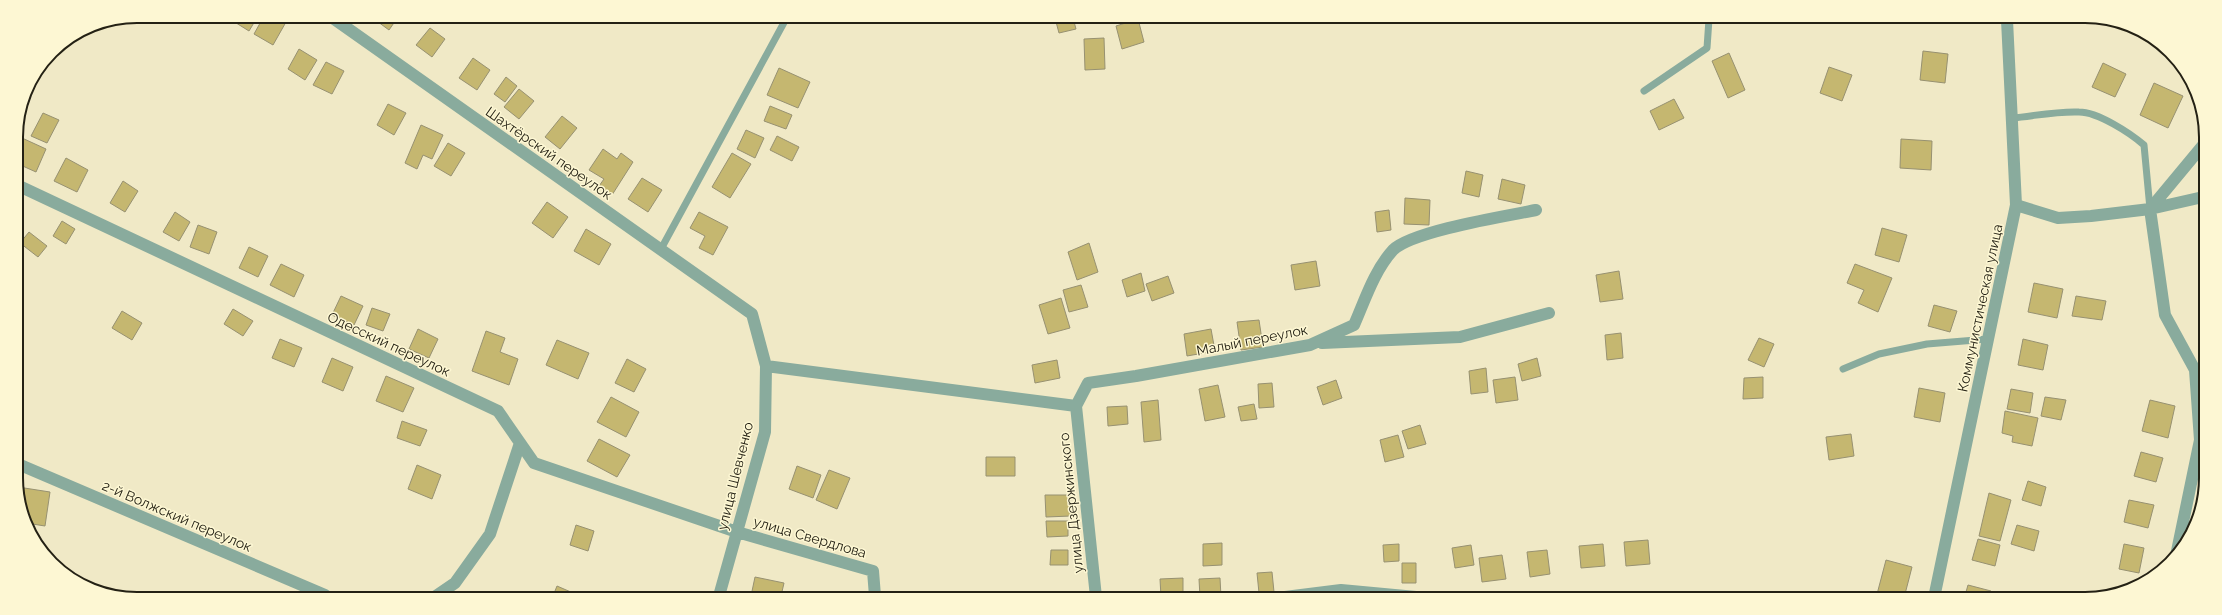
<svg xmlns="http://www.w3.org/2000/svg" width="2222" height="615" font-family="Raleway,sans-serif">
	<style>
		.building { fill: #c5b770; stroke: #979171 }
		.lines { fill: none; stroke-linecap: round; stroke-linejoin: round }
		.service { stroke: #89ab9d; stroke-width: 7 }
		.minor { stroke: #89ab9d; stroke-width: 12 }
		.labels { text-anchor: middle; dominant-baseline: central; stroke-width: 3; stroke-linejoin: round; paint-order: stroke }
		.street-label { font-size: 14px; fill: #242114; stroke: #fdf7d3 }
		.rim { fill: none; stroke: #242114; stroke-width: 2 }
	</style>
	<rect width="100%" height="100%" fill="#f0e9c6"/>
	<path class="building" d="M236,16H258L249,31L233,21Z
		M264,16H276L286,22L273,45L254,34Z
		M370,16L398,17L389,30Z
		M1055,18H1073L1076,29L1059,33Z
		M1138,19L1144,42L1122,49L1116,26Z
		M430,28L445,39L432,57L416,45Z
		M1104,38L1105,69L1085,70L1084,39Z
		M299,49L317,60L305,80L288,69Z
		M1923,51L1948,54L1945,83L1920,80Z
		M1729,53L1745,90L1728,98L1712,61Z
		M473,58L490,70L477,90L459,78Z
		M326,62L344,71L332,94L313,85Z
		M2103,63L2126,74L2115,97L2092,87Z
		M1829,67L1852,75L1842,101L1820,93Z
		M779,68L810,82L798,108L767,95Z
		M506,77L517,86L505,102L494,94Z
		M2154,83L2183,96L2168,128L2140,115Z
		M519,89L534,101L519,119L504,107Z
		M1674,99L1684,118L1659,130L1650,111Z
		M388,104L406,113L394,135L377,125Z
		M770,106L792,115L786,129L764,121Z
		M43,113L59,120L47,143L31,136Z
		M562,116L577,128L560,149L545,137Z
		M421,125L443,135L432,159L423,155L417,169L405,163Z
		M746,130L764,138L755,158L737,149Z
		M777,136L799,147L792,161L770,150Z
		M22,138L46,149L36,172L16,163V150Z
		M1901,139L1932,141L1931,170L1900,168Z
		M448,143L465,153L451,176L434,166Z
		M603,149L617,159L621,153L633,162L612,195L599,186L604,179L589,170Z
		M732,153L751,164L730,198L712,187Z
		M66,158L88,170L77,192L54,181Z
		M1466,171L1483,175L1479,197L1462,193Z
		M642,178L662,190L648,212L628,199Z
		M1502,179L1525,185L1521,204L1498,199Z
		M123,181L138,191L125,212L110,203Z
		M1405,198L1430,200L1429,225L1404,224Z
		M547,202L568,217L553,238L532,223Z
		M1389,210L1391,230L1377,232L1375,212Z
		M175,212L190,222L179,241L163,232Z
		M699,212L728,227L713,255L699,248L705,236L690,228Z
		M62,221L75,229L66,244L53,236Z
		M198,225L217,232L209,254L190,247Z
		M1882,228L1907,235L1899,262L1875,255Z
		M586,229L611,244L599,265L574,251Z
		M29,232L47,246L38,257L20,243Z
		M1089,243L1098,272L1077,280L1068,252Z
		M249,247L268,256L258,277L239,268Z
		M1316,261L1320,286L1295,290L1291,265Z
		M281,264L304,275L294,297L270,285Z
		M1855,264L1892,278L1878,312L1858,303L1864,290L1847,283Z
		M1619,271L1623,299L1600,302L1596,275Z
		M1141,273L1145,291L1127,297L1122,280Z
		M1168,276L1174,293L1152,301L1146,284Z
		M2034,283L2063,289L2057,318L2028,312Z
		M1081,285L1088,307L1069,312L1063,290Z
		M341,296L363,306L354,325L332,315Z
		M2076,296L2106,301L2102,320L2072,316Z
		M1061,298L1070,328L1048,334L1039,305Z
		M1934,305L1957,311L1950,332L1928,326Z
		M372,308L390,314L383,331L366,325Z
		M233,309L253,321L243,336L224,324Z
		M122,311L142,323L132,340L112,328Z
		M1259,320L1263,347L1241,350L1237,322Z
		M418,329L438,339L429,358L409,349Z
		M1211,329L1215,351L1187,356L1184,334Z
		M486,331L505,338L500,352L518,359L509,385L472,371Z
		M1621,333L1623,358L1607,360L1605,335Z
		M1759,338L1774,344L1764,367L1748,360Z
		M280,339L302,348L294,367L272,358Z
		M2023,339L2048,345L2043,370L2018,365Z
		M557,340L589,353L578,379L546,365Z
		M332,358L353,367L343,391L322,382Z
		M1537,358L1541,376L1522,381L1518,364Z
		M627,359L646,369L634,392L615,383Z
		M1057,360L1060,378L1035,383L1032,365Z
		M1486,368L1488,392L1471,394L1469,371Z
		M386,376L414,388L403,412L376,401Z
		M1515,377L1518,400L1496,403L1493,380Z
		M1763,377V398L1743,399L1744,378Z
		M1336,380L1342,398L1323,405L1317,387Z
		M1272,383L1274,407L1259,408L1258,384Z
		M1218,385L1225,417L1205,421L1199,389Z
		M1919,388L1945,393L1940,422L1914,417Z
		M2011,389L2033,393L2030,413L2007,409Z
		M611,397L639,412L626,437L597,422Z
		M2045,397L2066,400L2061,420L2041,416Z
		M1158,400L1161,440L1144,442L1141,402Z
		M2150,400L2175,406L2168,438L2142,431Z
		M1254,404L1257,419L1241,421L1238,407Z
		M1127,406L1128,424L1108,426L1107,407Z
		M2005,411L2038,418L2032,446L2012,442L2013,436L2002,433Z
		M402,421L427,430L420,446L397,438Z
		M1420,425L1426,444L1408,449L1402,431Z
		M1851,434L1854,456L1829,460L1826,437Z
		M1398,435L1404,457L1385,462L1380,440Z
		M599,439L630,455L617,477L587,461Z
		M2141,452L2163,458L2156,482L2134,476Z
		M986,457H1015V476H986Z
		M417,465L441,475L432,499L408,489Z
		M797,466L821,475L813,498L789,489Z
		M829,470L850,478L837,509L816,500Z
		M2028,481L2046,487L2041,506L2022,500Z
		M18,487L50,492L45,526L26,523L18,502Z
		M1989,493L2011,500L2000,541L1979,536Z
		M1045,495H1070L1071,516L1046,517Z
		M2129,500L2154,505L2148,528L2124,522Z
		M1046,521H1068V536L1047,537Z
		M576,525L594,531L588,551L570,545Z
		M2017,525L2039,531L2034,551L2011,544Z
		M1978,539L2000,545L1995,566L1972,560Z
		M1648,540L1650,564L1626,566L1624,542Z
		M1222,543V565L1203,566V544Z
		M1399,544V561L1384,562L1383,545Z
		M1603,544L1605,566L1581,568L1579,546Z
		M2124,544L2144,548L2139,573L2119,569Z
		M1471,545L1474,565L1455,568L1452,548Z
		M1051,550H1068V565H1050Z
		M1547,550L1550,574L1530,577L1527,552Z
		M1502,555L1506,579L1482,582L1479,558Z
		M1886,560L1912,567L1904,598H1876Z
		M1402,563H1416V583H1402Z
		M1272,572L1274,592L1259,593L1257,573Z
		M755,577L784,583L781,596H751Z
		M1183,578V597H1161L1160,579Z
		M1220,578L1221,597H1200L1199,579Z
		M1968,585L1991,591L1989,599H1964Z
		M557,586L580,596H553Z
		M1038,593H1063V597H1038Z"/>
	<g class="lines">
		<path class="service" d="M1644,91L1707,48L1709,19
			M2012,118C2034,116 2057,111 2079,112C2098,112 2130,133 2144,145L2150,209
			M661,249L787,17
			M1843,369L1879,354L1927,344L1988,339"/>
		<path class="minor" d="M330,16L752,314L766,366L765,432L719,596
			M17,185L498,411L534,463L737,532L873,571L875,596
			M2016,205L2058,218L2091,216L2150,209L2203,197
			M1322,343L1460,337L1549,313
			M766,366L1076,406
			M1076,406L1088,383L1136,376L1310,345L1354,325C1365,300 1374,271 1393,250C1412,231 1506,216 1536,210
			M1076,406L1096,597
			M18,464L325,595
			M2176,556L2200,440L2195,370L2165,315L2150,209L2204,144
			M436,596L455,583L490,534L520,443
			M1285,597L1341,590L1416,597
			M1934,598L2016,205L2007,20"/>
	</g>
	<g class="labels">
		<g class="street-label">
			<text transform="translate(549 153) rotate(35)">Шахтёрский переулок</text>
			<text transform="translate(1980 308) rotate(-78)">Коммунистическая улица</text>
			<text transform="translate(1252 340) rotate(-11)">Малый переулок</text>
			<text transform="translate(389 344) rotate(25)">Одесский переулок</text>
			<text transform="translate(735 476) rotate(-76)">улица Шевченко</text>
			<text transform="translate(1071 503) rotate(-96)">улица Дзержинского</text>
			<text transform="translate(177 516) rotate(23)">2-й Волжский переулок</text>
			<text transform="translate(810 537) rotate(16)">улица Свердлова</text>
		</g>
	</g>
	<path d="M0 0H2222V615H0ZM137 23H2085A114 114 0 0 1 2199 137V478A114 114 0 0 1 2085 592H137A114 114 0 0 1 23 478V137A114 114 0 0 1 137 23Z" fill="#fdf7d3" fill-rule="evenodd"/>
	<path class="rim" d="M137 23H2085A114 114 0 0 1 2199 137V478A114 114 0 0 1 2085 592H137A114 114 0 0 1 23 478V137A114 114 0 0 1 137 23Z"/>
</svg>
